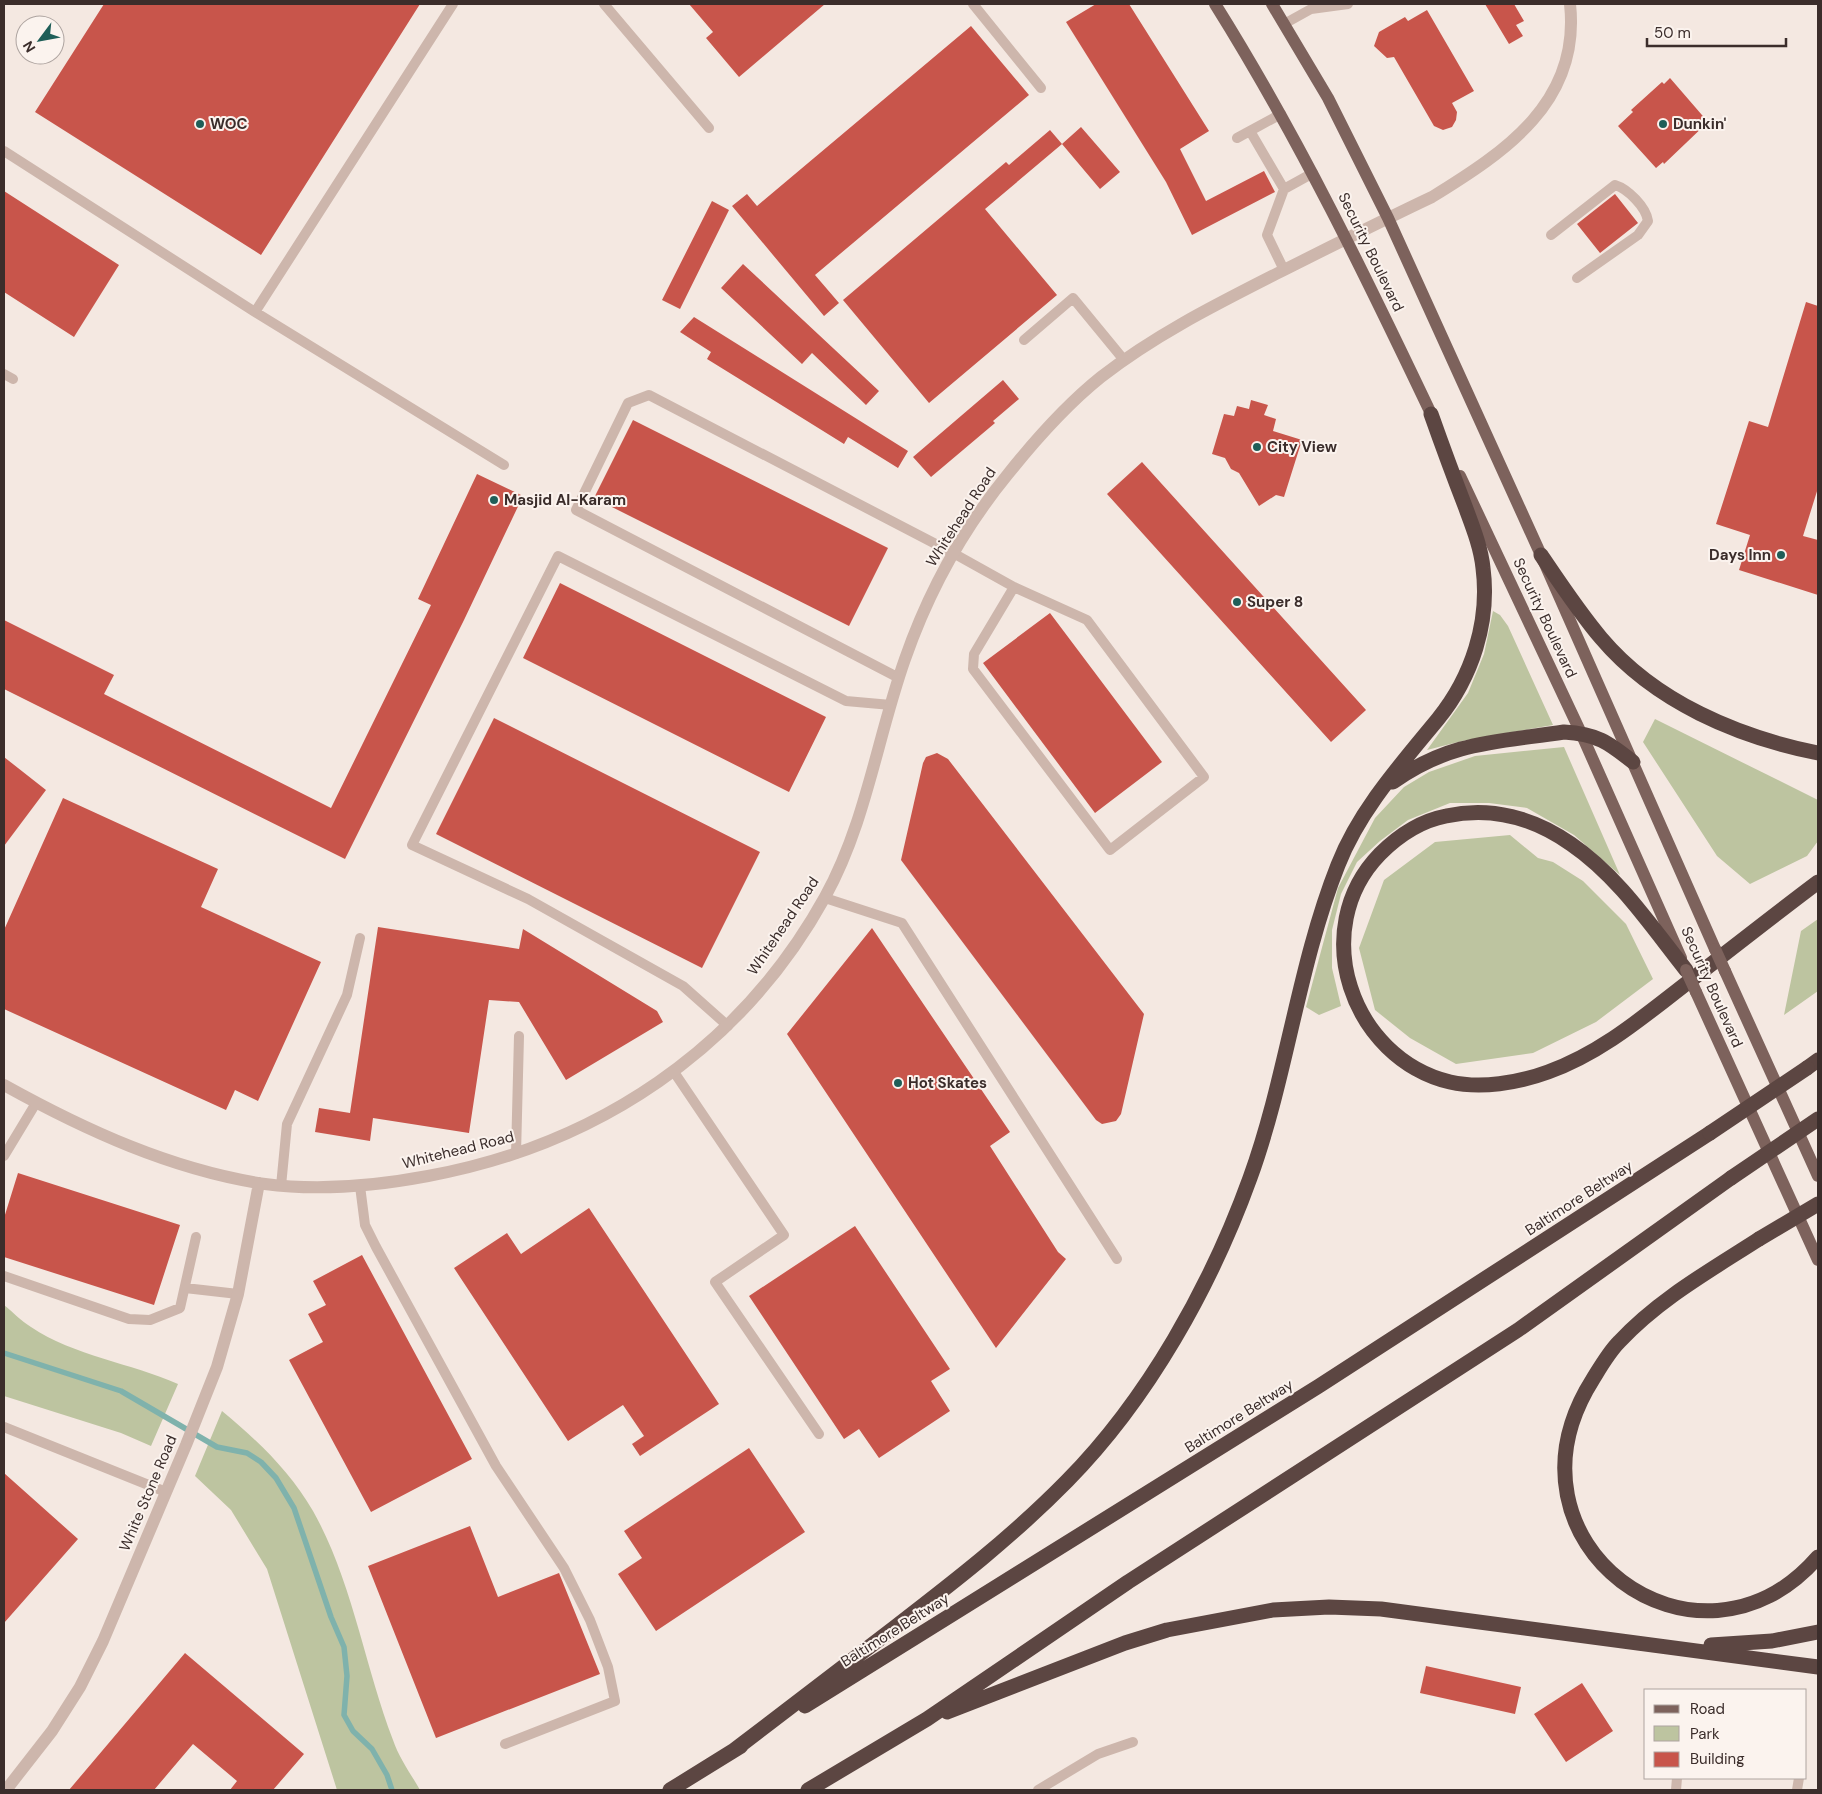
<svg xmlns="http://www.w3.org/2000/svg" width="1822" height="1794" font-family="'DM Sans',sans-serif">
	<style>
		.green { fill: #bdc4a0 }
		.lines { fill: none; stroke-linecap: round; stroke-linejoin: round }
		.stream { stroke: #7fb2ac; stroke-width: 5.5 }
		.building { fill: #c8554b }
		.lane { stroke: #cdb6ac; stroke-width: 10 }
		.street { stroke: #cdb6ac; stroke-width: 12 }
		.primary { stroke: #7d625c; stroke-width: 12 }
		.highway { stroke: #5c4642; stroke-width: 15 }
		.primary-bridge { stroke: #7d625c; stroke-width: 12 }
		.highway-bridge { stroke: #5c4642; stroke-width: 15 }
		.poi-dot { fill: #1f5e58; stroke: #fbf3ee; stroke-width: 2 }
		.labels { text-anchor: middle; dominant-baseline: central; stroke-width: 4; stroke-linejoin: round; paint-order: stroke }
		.poi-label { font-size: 15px; font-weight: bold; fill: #3b2d2b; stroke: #fbf3ee; text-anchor: start }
		.street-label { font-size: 15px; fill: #3b2d2b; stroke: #fbf3ee }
	</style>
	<rect width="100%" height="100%" fill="#f4e8e1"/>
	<path class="green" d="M1493,611L1500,615L1508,626L1553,725L1462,741L1427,750L1468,693L1484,654Z
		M1655,719L1818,800V841L1807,856L1750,884L1717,856L1643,742Z
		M1564,747L1620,875L1574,835L1527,808L1489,803H1450L1408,820L1380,841L1357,862L1341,894L1332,930V968L1341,1006L1319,1015L1306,1007L1338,888L1375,818L1404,787L1429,772L1475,756Z
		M1510,835L1538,858L1553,862L1583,881L1626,924L1653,979L1596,1022L1533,1053L1456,1064L1410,1038L1375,1010L1359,948L1384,880L1435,842Z
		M1818,919V991L1784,1015L1801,931Z
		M4,1305C13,1312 21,1321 31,1327C74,1356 131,1363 178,1384L151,1446L121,1433L4,1396Z
		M222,1411C257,1440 290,1471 313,1511C352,1580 365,1667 393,1740C399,1758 411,1774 420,1790H337L267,1569L231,1510L195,1476Z"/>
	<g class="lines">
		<path class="stream" d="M4,1353L121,1391L217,1447L247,1453L261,1462L276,1478L294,1508L331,1617L344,1647L347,1676L344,1715L353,1731L372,1749L387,1775L392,1790"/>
	</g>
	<path class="building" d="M104,4H420L261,255L35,112Z
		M689,4H825L739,77L706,38L713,32Z
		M1096,4H1129L1209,131L1180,149L1206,201L1264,171L1275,192L1192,235L1166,182L1066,22Z
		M1485,4H1514L1524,21L1516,25L1523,36L1509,44Z
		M1427,10L1474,91L1452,103L1457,112L1456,120L1452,127L1443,130L1434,126L1394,57L1387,58L1374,46L1379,32L1405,17L1408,21Z
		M971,26L1029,95L815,275L839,303L824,316L732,206L747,194L757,206Z
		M1670,78L1708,122L1664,164L1663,162L1656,168L1618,126L1633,112L1631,110L1662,82L1664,84Z
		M1081,127L1120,172L1100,189L1062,144Z
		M1050,130L1062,144L985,209L1057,295L929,403L843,300L1006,162L1009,165Z
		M4,191L119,265L74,337L4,292Z
		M1615,194L1638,223L1600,253L1577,224Z
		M712,201L729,210L680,309L662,300Z
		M743,264L879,391L866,405L812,353L802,364L721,288Z
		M1806,302L1818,306V488L1803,536L1818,540V595L1739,570L1750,535L1716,524L1749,421L1768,427Z
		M694,317L908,451L898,468L848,437L844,444L707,359L711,352L680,332Z
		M1003,380L1019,399L993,421L995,423L931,477L913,457Z
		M1251,400L1268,405L1264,415L1276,419L1273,431L1302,440L1284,497L1276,495L1259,506L1239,473L1231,469L1225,458L1212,454L1224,414L1234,416L1237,406L1249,409Z
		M633,420L888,548L849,626L594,498Z
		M1142,462L1366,710L1331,742L1107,494Z
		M477,474L523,496L464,620L345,859L4,689V620L114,675L104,694L331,808L431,605L418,599Z
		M560,583L826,717L789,792L523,658Z
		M1050,613L1162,762L1095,813L983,663Z
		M494,718L760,852L702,968L436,834Z
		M937,753L948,759L1144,1014L1121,1114L1116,1121L1102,1124L1096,1120L901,860L923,763L926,757Z
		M4,757L46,790L4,846Z
		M63,798L218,869L201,907L321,962L258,1101L235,1090L226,1110L4,1009V930Z
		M378,927L519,949L523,929L657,1011L663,1022L566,1080L519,1002L489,1000L469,1133L373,1118L370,1141L315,1132L319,1108L350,1113Z
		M872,928L1010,1132L990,1146L1058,1252L1066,1259L996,1348L787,1034Z
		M18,1173L180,1225L154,1305L4,1257V1218Z
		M589,1208L719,1404L640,1456L632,1444L644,1436L623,1405L568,1441L454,1268L507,1233L521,1254Z
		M855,1226L950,1369L931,1381L950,1411L879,1458L859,1429L844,1439L749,1296Z
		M362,1255L472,1459L371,1512L289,1360L323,1342L308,1314L326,1305L313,1281Z
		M749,1448L805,1532L656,1631L618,1574L642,1558L624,1531Z
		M4,1473L78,1539L4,1623Z
		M470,1526L498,1597L559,1573L600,1674L436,1738L368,1566Z
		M185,1653L304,1754L273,1790H230L237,1781L193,1744L154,1790H69Z
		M1426,1666L1521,1687L1515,1714L1420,1693Z
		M1582,1683L1613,1731L1566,1762L1534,1714Z"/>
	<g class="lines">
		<path class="lane" d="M604,4L709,128
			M973,4L1041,88
			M1284,24L1311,9L1348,4
			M1250,131L1284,189L1267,235L1284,270
			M1237,138L1281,114
			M4,151L255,312L504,465
			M1284,189L1313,173
			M1551,235L1615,185C1628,189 1646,207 1648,221L1638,235L1577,278
			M255,312L453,4
			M1024,340L1073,298L1124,360
			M4,374L13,379
			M899,678L576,510L628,403L649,395L953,553L1014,587L1087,620L1204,777L1110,850L973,669L974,654L1014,587
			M825,898L902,923L1117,1259
			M728,1026L683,986L528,899L412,845L558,556L846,701L891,705
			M674,1072L784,1235L715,1282L819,1434
			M516,1154L519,1036
			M4,1156L36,1103
			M281,1186L287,1124L347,995L360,938
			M360,1186L365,1225L376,1247L496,1466L564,1568L590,1620L608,1667L615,1701L505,1744
			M4,1276L129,1319L150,1320L180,1308L196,1237
			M185,1288L238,1294
			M4,1427L166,1492
			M1038,1790L1098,1754L1133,1742
			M1676,1790L1677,1778
			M1797,1790L1799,1778"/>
		<path class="street" d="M4,1085C85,1130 172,1170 265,1184C318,1191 375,1186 428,1176C597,1145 741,1049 825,897C866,823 877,738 905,659C928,593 963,529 1008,474C1036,439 1066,405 1101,377C1155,335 1215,305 1276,274C1328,248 1379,222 1432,197C1505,152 1581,102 1570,4
			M6,1790L52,1731L80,1687L103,1641L186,1445L217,1367L238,1294L259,1183"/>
		<path class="primary" d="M1215,4C1299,138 1367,279 1435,422
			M1272,4L1328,98L1388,218L1541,555L1715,949
			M1460,476L1581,733L1681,958
			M1725,971L1818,1176
			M1696,992L1818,1260"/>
		<path class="highway" d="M1541,555C1560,583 1579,612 1601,638C1655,702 1738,737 1818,753
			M1393,782C1450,741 1499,742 1564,732C1597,734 1608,742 1633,762
			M1686,970C1651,926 1618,876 1571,844C1534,818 1491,806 1446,816C1420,821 1398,836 1380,854C1307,929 1351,1058 1450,1082C1481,1089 1518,1083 1548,1072C1601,1053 1643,1017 1687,983C1731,949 1774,915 1818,882
			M1807,1068L1818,1060
			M1759,1239C1711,1270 1659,1299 1619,1342C1609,1352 1601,1366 1593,1379C1489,1543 1698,1695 1818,1557
			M1711,1645L1772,1641L1818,1632
			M805,1706L1319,1386L1710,1133
			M947,1712L1125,1643L1167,1630L1273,1610L1329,1607L1381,1609L1818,1667
			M733,1751C786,1710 840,1669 894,1628C955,1581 1012,1537 1067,1481C1148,1399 1211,1286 1250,1178C1287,1076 1298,966 1338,865C1359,811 1401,764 1438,719C1472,677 1490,622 1483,568C1481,547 1472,525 1465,506C1453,475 1442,445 1431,414
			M670,1790L741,1746
			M808,1790L927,1719L1128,1582L1518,1330L1731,1178"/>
		<path class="primary-bridge" d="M1715,949L1725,971
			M1686,970L1696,992"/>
		<path class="highway-bridge" d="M1710,1133L1807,1068
			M1731,1178L1818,1119
			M1759,1239L1818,1204"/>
	</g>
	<g class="poi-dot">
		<circle cx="200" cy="124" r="5"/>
		<circle cx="1663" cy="124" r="5"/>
		<circle cx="1257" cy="447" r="5"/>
		<circle cx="494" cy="500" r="5"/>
		<circle cx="1781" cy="555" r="5"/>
		<circle cx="1237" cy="602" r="5"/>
		<circle cx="898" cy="1083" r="5"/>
	</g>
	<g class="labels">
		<g class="poi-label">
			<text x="210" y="124">WOC</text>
			<text x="1673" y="124">Dunkin'</text>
			<text x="1267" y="447">City View</text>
			<text x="504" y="500">Masjid Al-Karam</text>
			<text x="1771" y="555" text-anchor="end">Days Inn</text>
			<text x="1247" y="602">Super 8</text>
			<text x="908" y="1083">Hot Skates</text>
		</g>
		<g class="street-label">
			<text transform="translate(1371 252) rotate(64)">Security Boulevard</text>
			<text transform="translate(961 517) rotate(-57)">Whitehead Road</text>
			<text transform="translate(1545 618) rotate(65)">Security Boulevard</text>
			<text transform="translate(783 926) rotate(-56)">Whitehead Road</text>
			<text transform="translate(1712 987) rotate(66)">Security Boulevard</text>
			<text transform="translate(458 1150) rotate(-14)">Whitehead Road</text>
			<text transform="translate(1579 1198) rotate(-33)">Baltimore Beltway</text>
			<text transform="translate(1239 1416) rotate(-32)">Baltimore Beltway</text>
			<text transform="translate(148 1493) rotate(-67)">White Stone Road</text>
			<text transform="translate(895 1630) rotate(-32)">Baltimore Beltway</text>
		</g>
	</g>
	<rect width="1822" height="1794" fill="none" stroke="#3b2d2b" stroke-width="10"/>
	<rect x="1644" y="1689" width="162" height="90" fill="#fbf3ee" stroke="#aea4a0"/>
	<rect x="1654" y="1705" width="25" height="8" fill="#7d625c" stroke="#aea4a0"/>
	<text x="1690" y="1714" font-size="15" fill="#3b2d2b">Road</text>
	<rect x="1654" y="1726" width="25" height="15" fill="#bdc4a0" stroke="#aea4a0"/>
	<text x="1690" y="1739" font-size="15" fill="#3b2d2b">Park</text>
	<rect x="1654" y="1752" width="25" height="15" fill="#c8554b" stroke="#aea4a0"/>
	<text x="1690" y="1764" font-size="15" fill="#3b2d2b">Building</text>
	<g transform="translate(40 40) rotate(238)"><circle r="24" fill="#fbf3ee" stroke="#aea4a0"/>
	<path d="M0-4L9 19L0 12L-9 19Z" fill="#1f5e58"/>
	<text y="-8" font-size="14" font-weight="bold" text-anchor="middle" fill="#3b2d2b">N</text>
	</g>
	<path d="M1647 38v8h139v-8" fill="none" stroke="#3b2d2b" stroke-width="2.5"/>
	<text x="1654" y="38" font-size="15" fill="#3b2d2b" stroke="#fbf3ee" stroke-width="4" paint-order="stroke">50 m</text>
</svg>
